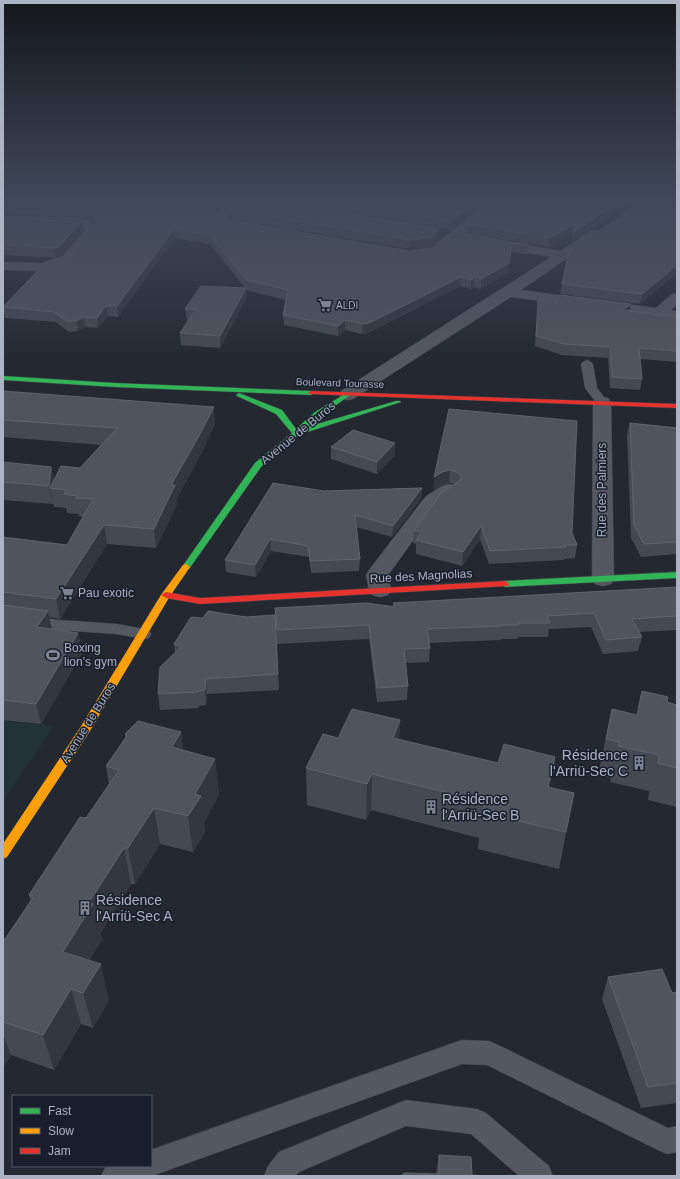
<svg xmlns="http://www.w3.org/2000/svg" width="680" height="1179" font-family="Helvetica,sans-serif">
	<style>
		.green { fill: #213336 }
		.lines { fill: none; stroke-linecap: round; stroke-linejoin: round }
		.lane-casing { stroke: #40434a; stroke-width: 1 }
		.street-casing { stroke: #40434a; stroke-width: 1 }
		.fast-casing { stroke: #40434a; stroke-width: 1 }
		.slow-casing { stroke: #40434a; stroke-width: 1 }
		.jam-casing { stroke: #40434a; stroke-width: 1 }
		.lane { fill: #545860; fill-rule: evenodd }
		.street { fill: #545860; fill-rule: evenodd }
		.fast { fill: #30b455; fill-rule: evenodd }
		.slow { fill: #ff9f0a; fill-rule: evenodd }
		.jam { fill: #e5322d; fill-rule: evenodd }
		.wall { fill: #454951 }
		.shaded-wall { fill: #33373f }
		.building { fill: #50555d; stroke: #5e646d }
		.labels { text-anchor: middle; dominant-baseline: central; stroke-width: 3; stroke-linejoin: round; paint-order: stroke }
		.far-poi-label { font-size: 10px; fill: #acb4c4; stroke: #181f2b; text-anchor: start }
		.far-street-label { font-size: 10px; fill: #acb4c4; stroke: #181f2b }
		.street-label { font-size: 12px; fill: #acb4c4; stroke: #181f2b }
		.poi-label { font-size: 12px; fill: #acb4c4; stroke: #181f2b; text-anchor: start }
		.near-poi-label { font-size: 14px; fill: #acb4c4; stroke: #181f2b; text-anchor: start }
	</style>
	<rect width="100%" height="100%" fill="#242931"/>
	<path class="green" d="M3,720L54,726L3,801Z"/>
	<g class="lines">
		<defs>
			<path id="lane" d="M587,360L591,362L593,364L597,388L608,402L606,405H598L585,388L581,364L583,362Z
				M3,612L59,620L117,624L149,630L151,634L149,638L143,639L117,634L59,630L3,622Z
				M462,1040L489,1041L498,1045L668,1128L677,1126V1152L667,1154L658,1150L487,1065L462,1064L152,1176H101L106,1166H151V1150Z
				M406,1100L477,1109L486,1113L549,1166L553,1176H519L471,1134L406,1126L299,1172L295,1176H264L268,1166L279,1152Z"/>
			<path id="street" d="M239,199H254L227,216L229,220L253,224L255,227L253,230L249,231L220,226L214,215L216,212Z
				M483,199H496L499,203L440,255H430L428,252L430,249L486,203Z
				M3,216L83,218L87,219L98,229L71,264L42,271L3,270V262L42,263L61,258L85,230L80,226L3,224Z
				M594,230L598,231L600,234L598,237L521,290L656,308L672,294L677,293V305L671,310L677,311V319L511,297L353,399L347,400L341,399L339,395L341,391L551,257L494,247L493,244L494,241L499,240L561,251L590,231Z
				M602,397L608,398L611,402L614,579L611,584L603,586L595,584L592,579L593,402L596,398Z
				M449,484L456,486L459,490L456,494L439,505L388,575L391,590L388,595L380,597L372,595L369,590L366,575L369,570L425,497L442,486Z"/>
			<path id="fast" d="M3,376L115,383L311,391L314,393L311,395L115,387L3,380Z
				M239,393L282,410L296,429L315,412L345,394L347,393L350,395L321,416L307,427L396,401H400L401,402L298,435L261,467L189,569H183L182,567L255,463L292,433L276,414L237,396L236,395Z
				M677,572V578L505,587L501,584L505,581Z"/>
			<path id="slow" d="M186,564L190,567L170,596L88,734L7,857L3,859V844L80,728L161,595L183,565Z"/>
			<path id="jam" d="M311,391L677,404V408L309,394L308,393Z
				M505,581L509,584L508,586L200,604L166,598L161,595L166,592L200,598Z"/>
		</defs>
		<use href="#lane" class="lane-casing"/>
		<use href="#street" class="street-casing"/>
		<use href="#fast" class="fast-casing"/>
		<use href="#slow" class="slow-casing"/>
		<use href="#jam" class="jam-casing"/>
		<use href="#lane" class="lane"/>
		<use href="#street" class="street"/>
		<use href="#fast" class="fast"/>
		<use href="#slow" class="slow"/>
		<use href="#jam" class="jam"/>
	</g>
	<path class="wall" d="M13,199H233V201L215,211L219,218L409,251L440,247L457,232L528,245L527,254L511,252L508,272L481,289L474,287L471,289L460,286L368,333L362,334L345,330L338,336L284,325L283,315L286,300L246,290V289V299L220,348L181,345L180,333L188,321L187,320L185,309L245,288L210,244L174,238L118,317L108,316L98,328L85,327L78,331L69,332L56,322L5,318L3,307L71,255L95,224L88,218L83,217L3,214V204Z
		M271,199H484V203L451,230Z
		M635,199L571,242L573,233L549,247L466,233L467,224Z
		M672,199L640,304L560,294L562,284Z
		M228,207L440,239L429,248L409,249L230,219L229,217Z
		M3,217L83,230L60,257L56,258L3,255Z
		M538,300L629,311L677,317V362L640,359L642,379L640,390L610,388L608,358L562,355L535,346Z
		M3,391L215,424L201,454L177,498V504L156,548L107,544L60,619L49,617L52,629L78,633L82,653L41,724L3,720V537L67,545L83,517L79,516V514L67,513L66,508L54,507L53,502V504L3,500V462L51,467L54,481L80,468L101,445L3,437Z
		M449,409L572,533L577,545L575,558L564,559V560L489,564L480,539L462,566L416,554V544L413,543L414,530L455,484L449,483L442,485L434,490Z
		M630,423L677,428V554L641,557L631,538L627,435Z
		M395,443V455L377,474L331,459V447Z
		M422,488L421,499L392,537L356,527L360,559L359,571L311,573L309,557L271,551L256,577L226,572L225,560L324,491Z
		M677,587V630L639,632L642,637L638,651L603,654L591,627L549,629L548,637H518L517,639H501V640L429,643L430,648L429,662L406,663L408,686L407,700L377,702L369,639L277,644L275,608L393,607V603Z
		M275,615L279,690L207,694L206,705L199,706V708L160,710L158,694L175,652L174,644L203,618L246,617Z
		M667,702L677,705V807L648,800L649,791L610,782L611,778L598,775L612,709L637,715Z
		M400,720L399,740L498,763L555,757L549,787L574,793L559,869L478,849L479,838L371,810L366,820L307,805L306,768L338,738Z
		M181,732L183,750L215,759L219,795L204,822L205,832L193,852L160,844L135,884H131L100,934L102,940L89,960L109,1000L93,1028L81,1024L54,1070L11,1055L3,1067V942L30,901L29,895L86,818L109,784L106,766L125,738V734Z
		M608,977L672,993L677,992V1103L641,1108L602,999Z
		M439,1155L472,1175L436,1174Z"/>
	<path class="shaded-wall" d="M3,199H9L3,202Z
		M220,199H233V201L215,211L212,207L214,202Z
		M478,199H484V203L451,230V221Z
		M623,199H635L571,242L573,233L549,247L550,238L575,224Z
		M82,221L83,230L60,257L56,258L54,248Z
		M174,229V238L118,317L117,306Z
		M440,229V239L429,248L409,249V240Z
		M512,243L508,272L481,289V279Z
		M677,265V273L640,304L642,294Z
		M461,277L460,286L368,333L362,334V324Z
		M475,277L474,287L471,289V280Z
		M246,288V299L220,348V336Z
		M631,304L629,314L623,310Z
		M106,306L108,316L98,328L97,318Z
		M84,317L85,327L78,331L76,321Z
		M345,320V330L338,336V326Z
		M214,407L215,424L201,454L177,498V504L156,548L154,529L171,485Z
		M395,443V455L377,474V462Z
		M51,467L55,485L50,488L53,502V504L49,486Z
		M450,470L449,483L442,485L434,490V477L442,472Z
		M422,488L421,499L392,537L393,526Z
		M104,525L107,544L60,619L56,599Z
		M481,526L480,539L462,566L463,552Z
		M270,539L271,551L256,577L255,565Z
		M48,611L52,631L37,627Z
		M78,633L82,653L41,724L36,704Z
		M206,679L207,694L206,705L205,690Z
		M400,720L398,756L393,738Z
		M181,732L185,768L172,747Z
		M555,757L548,793V787Z
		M215,759L219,795L204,822L205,832L193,852L188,816L195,794Z
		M372,774L371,810L366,820L367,784Z
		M574,793L567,829L559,869L566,832Z
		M154,808L160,844L135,884L128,848Z
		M124,848L131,884L100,934L102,940L73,988L63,952L90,901Z
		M101,964L109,1000L93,1028L83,993Z
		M71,989L81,1024L54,1070L43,1035Z
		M3,1034L11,1055L3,1067Z"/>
	<path class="building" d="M13,199H220L214,202L212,207L219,218L409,251L440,247L457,232L528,245L512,243L509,263L481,279L475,277L471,280L461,277L369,323L362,324L345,320L338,326L283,315L288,290L246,280L210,235L174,229L117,306H106L97,318L84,317L76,321H67L54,312L3,307L47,261L71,255L98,220L87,209L82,208L3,206V204Z
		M243,199H265L440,229L430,238L409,240L229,209L228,207Z
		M322,199H478L451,221Z
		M498,199H623L573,233L575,224L550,238L467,224Z
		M646,199H672L677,200V265L642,294L562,284L569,251Z
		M3,217L78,218L82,221L59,247L54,248L3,245Z
		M201,286L246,288L220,336L180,333L196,309H185Z
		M559,295L631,304L623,310L677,317V351L639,348L642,379L612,377L610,347L564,344L536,336L538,300L557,303Z
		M3,391L214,407L199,436L171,485H175L154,529L104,525L56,599L3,592V537L67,545L93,499L76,498L77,496L64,494L67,490L50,488L61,466L80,468L117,428L3,420Z
		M449,409L577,421L572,533L577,545H565L566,547L490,551L481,526L463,552L416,540L422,532L414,530L441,493L458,482L462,477L457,472L450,470L442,472L434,477Z
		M630,423L677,428V542L644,544L634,525Z
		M353,430L395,443L377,462L331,447Z
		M3,462L51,467L49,486L3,482Z
		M273,483L324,491L422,488L393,526L355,515L360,559L310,561L308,546L270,539L255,565L225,560Z
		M677,587V616L632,619L642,637L606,640L594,613L547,616L550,623H519V625H502V626L427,629L430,648L404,649L408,686L377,688L369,625L277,630L275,608L366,603L396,607L393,603Z
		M3,605L48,611L37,627L78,633L36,704L3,700Z
		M208,611L246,617L275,615L278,674L206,679L205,690L198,691V692L158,694L160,667L181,647L174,644L191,617L203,618Z
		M642,691L668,697L667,702L677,705V768L658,763L659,755L618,746L619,742L606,739L612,709L637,715Z
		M352,709L400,720L393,738L498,763L504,744L555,757L548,787L574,793L566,832L483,813L485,802L372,774L367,784L306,768L323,734L338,738Z
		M138,721L181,732L172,747L215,759L195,794L201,796L188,816L154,808L128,848H124L90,901L93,904L63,952L101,964L83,993L71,989L43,1035L3,1022V942L33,898L29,895L80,817L86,818L119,770L106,766L127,736L125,734Z
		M662,969L672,993L677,992V1083L648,1087L608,977Z
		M439,1155L471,1157L472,1175L487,1176H401L404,1173L439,1174Z"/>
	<linearGradient id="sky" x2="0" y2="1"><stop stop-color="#14171b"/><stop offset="0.55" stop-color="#3f495a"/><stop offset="1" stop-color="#3f495a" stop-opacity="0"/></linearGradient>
	<rect width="680" height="364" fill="url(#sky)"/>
	<defs>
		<symbol id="supermarket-bare" viewBox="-9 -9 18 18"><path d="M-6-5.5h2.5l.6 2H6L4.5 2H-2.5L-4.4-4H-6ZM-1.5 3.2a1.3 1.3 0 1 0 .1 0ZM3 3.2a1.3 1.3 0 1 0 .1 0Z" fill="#7c8391" stroke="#181f2b" stroke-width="2.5" paint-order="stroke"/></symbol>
		<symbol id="stadium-bare" viewBox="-9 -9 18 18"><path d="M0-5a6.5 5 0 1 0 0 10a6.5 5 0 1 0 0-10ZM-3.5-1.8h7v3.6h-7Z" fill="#7c8391" stroke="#181f2b" stroke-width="2.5" paint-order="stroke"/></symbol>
		<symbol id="building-bare" viewBox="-9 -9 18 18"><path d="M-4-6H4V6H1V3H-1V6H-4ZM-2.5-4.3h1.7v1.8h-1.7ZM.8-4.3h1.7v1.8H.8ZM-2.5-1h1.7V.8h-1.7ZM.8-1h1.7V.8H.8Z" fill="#7c8391" stroke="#181f2b" stroke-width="2.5" paint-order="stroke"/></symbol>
	</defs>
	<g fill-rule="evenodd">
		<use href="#supermarket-bare" x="315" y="295" width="20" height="20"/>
		<use href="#supermarket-bare" x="57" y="583" width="20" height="20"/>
		<use href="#stadium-bare" x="43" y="645" width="20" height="20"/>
		<use href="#building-bare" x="629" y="753" width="20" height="20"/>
		<use href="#building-bare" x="421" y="797" width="20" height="20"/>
		<use href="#building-bare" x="75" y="898" width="20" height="20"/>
	</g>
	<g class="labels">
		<g class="far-poi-label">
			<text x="336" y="305">ALDI</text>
		</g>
		<g class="far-street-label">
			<text transform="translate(340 383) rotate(2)">Boulevard Tourasse</text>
		</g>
		<g class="street-label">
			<text transform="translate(298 433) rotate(-39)">Avenue de Buros</text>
			<text transform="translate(602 490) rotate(-90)">Rue des Palmiers</text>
			<text transform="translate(421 576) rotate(-3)">Rue des Magnolias</text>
			<text transform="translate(88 723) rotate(-58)">Avenue de Buros</text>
		</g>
		<g class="poi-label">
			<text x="78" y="593">Pau exotic</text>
			<text x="64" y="648">Boxing<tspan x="64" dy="14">lion's gym</tspan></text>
		</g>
		<g class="near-poi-label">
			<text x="628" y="755" text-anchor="end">Résidence<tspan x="628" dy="16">l'Arriü-Sec C</tspan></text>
			<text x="442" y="799">Résidence<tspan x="442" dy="16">l'Arriü-Sec B</tspan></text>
			<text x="96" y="900">Résidence<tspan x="96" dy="16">l'Arriü-Sec A</tspan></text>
		</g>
	</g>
	<rect width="680" height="1179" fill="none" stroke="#acb4c4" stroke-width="8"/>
	<rect x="12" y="1095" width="140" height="72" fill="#181f2b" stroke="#535b68"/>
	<rect x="20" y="1108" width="20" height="6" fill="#30b455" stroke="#535b68"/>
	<text x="48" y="1115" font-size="12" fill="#acb4c4">Fast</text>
	<rect x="20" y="1128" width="20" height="6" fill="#ff9f0a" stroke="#535b68"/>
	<text x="48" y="1135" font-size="12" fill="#acb4c4">Slow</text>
	<rect x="20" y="1148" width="20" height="6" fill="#e5322d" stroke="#535b68"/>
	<text x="48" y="1155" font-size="12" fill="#acb4c4">Jam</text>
</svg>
